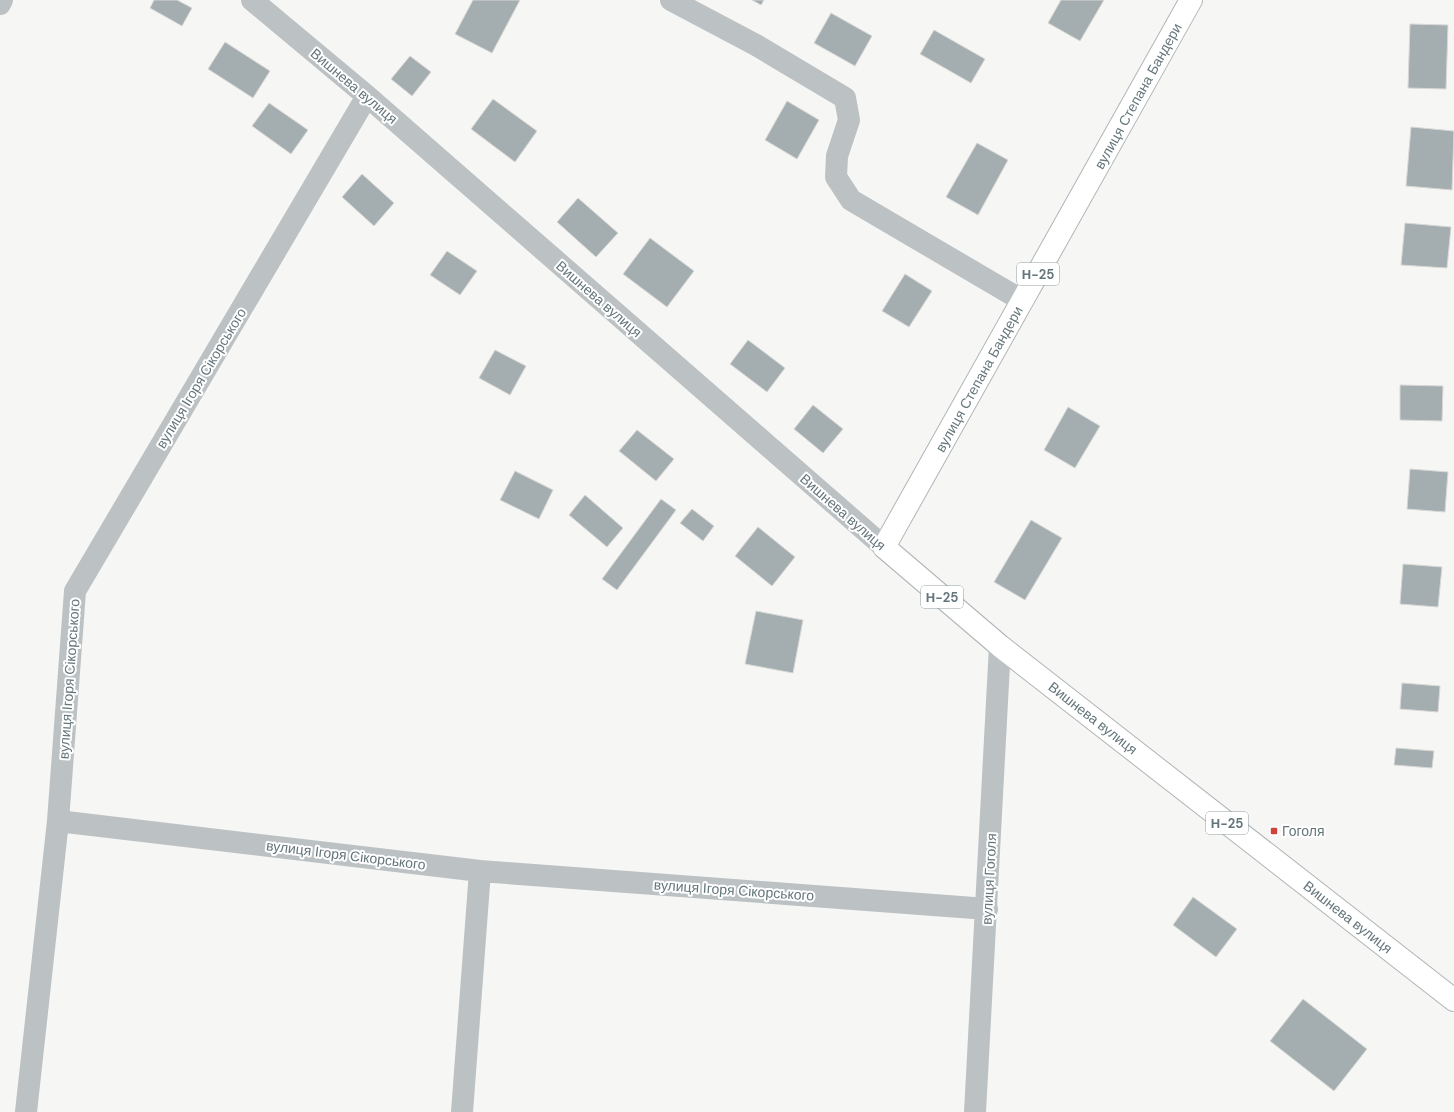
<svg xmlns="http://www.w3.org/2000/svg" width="1454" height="1112" font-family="'DM Sans',sans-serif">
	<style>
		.building { fill: #a4adb0; stroke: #d8d8d6 }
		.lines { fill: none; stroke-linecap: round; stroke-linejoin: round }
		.major-casing { stroke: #b0b5b7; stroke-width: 24 }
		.minor { stroke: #bcc1c3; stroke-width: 22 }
		.major { stroke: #fff; stroke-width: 22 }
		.poi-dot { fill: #cf433b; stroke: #fff; stroke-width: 1.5 }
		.labels { text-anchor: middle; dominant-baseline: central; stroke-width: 4; stroke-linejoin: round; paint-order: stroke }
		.shield { fill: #fff; stroke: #939fa3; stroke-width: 1 }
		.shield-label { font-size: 13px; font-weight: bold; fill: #65767b }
		.street-label { font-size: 14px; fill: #65767b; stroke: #fff }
		.poi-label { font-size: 14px; fill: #65767b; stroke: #fff; text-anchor: start }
	</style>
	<rect width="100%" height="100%" fill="#f6f6f4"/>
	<path class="building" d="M154,0H177L192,8L182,26L150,8Z
		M473,0H520L492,53L455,34Z
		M752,0H764L761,5Z
		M1061,0H1104L1080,41L1048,23Z
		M831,13L872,36L855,66L814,43Z
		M1410,24L1448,25L1446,89L1408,88Z
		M934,30L985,59L971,83L920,54Z
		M225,42L270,71L253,98L208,69Z
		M410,56L431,72L412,96L391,79Z
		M493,99L537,131L515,162L471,129Z
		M787,101L819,120L797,159L765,140Z
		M269,103L308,130L291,154L252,126Z
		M1411,127L1454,131L1452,190L1406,186Z
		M977,143L1008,160L978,215L946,197Z
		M362,174L394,203L374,226L342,197Z
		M578,198L618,233L596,257L557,222Z
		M1405,223L1451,227L1447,268L1401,265Z
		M650,238L694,271L667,307L623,274Z
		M447,251L477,271L460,295L430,275Z
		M905,274L932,291L909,327L882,311Z
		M748,340L785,368L767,392L730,364Z
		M495,350L526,366L510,395L479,378Z
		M1400,385L1443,386L1442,421L1400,420Z
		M813,405L843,429L823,453L794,429Z
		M1068,407L1100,426L1075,468L1044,450Z
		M637,430L674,459L656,481L619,451Z
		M1410,469L1448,472L1445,512L1407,509Z
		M515,471L553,490L539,519L500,500Z
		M585,495L623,528L607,547L569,515Z
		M661,499L676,510L617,590L602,579Z
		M692,509L714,526L703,541L680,523Z
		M1031,520L1062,538L1025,600L994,582Z
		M758,527L795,557L772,586L735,556Z
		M1403,564L1442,567L1438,607L1400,604Z
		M756,611L803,620L793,673L745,664Z
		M1402,683L1440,686L1438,712L1400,709Z
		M1396,748L1434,751L1432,768L1394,765Z
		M1193,897L1237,929L1216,957L1173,925Z
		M1303,999L1367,1049L1334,1091L1270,1041Z"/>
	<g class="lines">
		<defs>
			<path id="major" d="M1191,0L884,547L1000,646L1454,1000"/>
		</defs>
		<use href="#major" class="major-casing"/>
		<path class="minor" d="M252,0L367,96L884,547
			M671,0L756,45L845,98L849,120L837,156L836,177L851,200L1023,301
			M0,4L2,0
			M367,96L75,591L58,821L480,871L987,909
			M26,1112L58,821
			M462,1112L480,871
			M975,1112L1000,646"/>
		<use href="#major" class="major"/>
	</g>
	<rect class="poi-dot" x="1270" y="827" width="8" height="8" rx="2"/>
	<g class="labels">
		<g class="shield">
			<rect x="1017" y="263" width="42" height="22" rx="3"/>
			<rect x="921" y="586" width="42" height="22" rx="3"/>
			<rect x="1206" y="812" width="42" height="22" rx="3"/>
		</g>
		<g class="shield-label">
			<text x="1038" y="274">Н-25</text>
			<text x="942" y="597">Н-25</text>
			<text x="1227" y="823">Н-25</text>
		</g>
		<g class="street-label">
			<text transform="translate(354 86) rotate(40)">Вишнева вулиця</text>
			<text transform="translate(1138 96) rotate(-61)">вулиця Степана Бандери</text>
			<text transform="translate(599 299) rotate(41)">Вишнева вулиця</text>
			<text transform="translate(201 378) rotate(-59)">вулиця Ігоря Сікорського</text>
			<text transform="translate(979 379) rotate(-61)">вулиця Степана Бандери</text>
			<text transform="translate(843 512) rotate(41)">Вишнева вулиця</text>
			<text transform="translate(69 679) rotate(-86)">вулиця Ігоря Сікорського</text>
			<text transform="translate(1093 718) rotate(38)">Вишнева вулиця</text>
			<text transform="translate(346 855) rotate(7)">вулиця Ігоря Сікорського</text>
			<text transform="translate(989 879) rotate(-87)">вулиця Гоголя</text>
			<text transform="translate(734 890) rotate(4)">вулиця Ігоря Сікорського</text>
			<text transform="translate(1348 917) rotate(38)">Вишнева вулиця</text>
		</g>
		<g class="poi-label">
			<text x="1282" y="831">Гоголя</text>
		</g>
	</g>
</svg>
